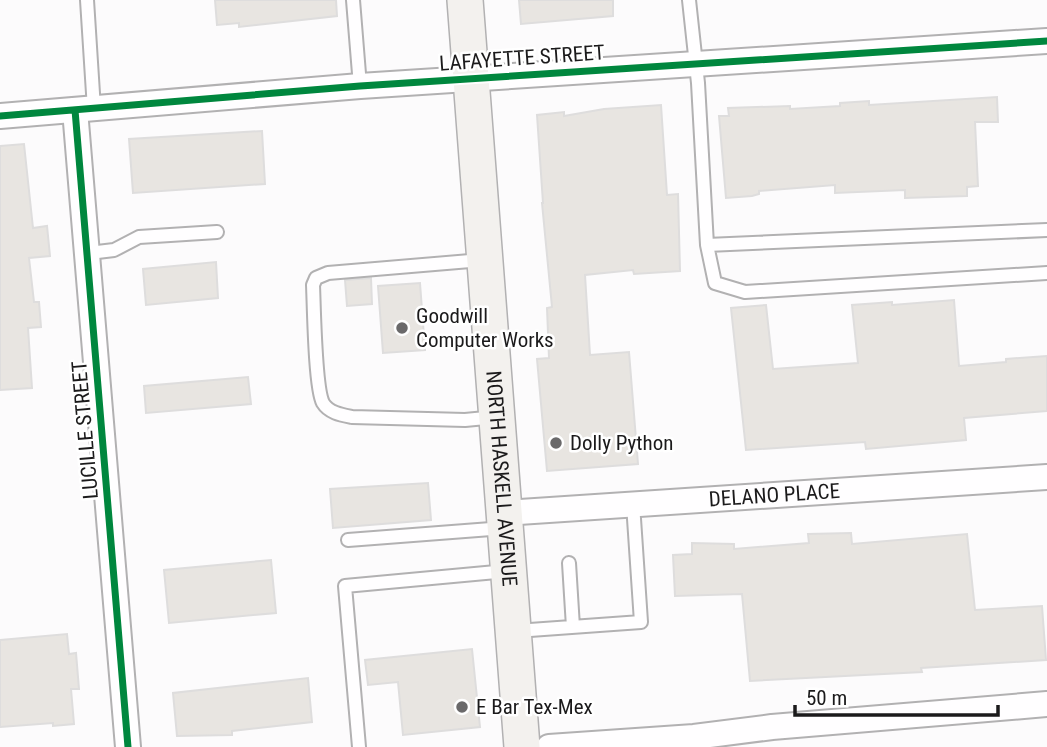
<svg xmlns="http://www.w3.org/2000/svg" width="1047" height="747" font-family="'Roboto Condensed',sans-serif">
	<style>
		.building { fill: #e8e5e1; stroke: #dedddd; stroke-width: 2 }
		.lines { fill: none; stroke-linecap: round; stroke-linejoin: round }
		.service-casing { stroke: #b2b1b2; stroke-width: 16 }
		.minor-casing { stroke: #b2b1b2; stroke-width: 28 }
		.secondary-casing { stroke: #b2b1b2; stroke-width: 38 }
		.service { stroke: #fffeff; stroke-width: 12 }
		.minor { stroke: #fffeff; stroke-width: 24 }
		.secondary { stroke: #f3f1ee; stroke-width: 35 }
		.cycleway-casing { stroke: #fff; stroke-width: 11 }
		.cycleway { stroke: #00873e; stroke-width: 7 }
		.poi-dot { fill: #6a696a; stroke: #fff; stroke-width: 2.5 }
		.labels { text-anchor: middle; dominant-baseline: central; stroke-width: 5; stroke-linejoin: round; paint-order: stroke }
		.street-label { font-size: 21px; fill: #1b1a1b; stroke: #fff }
		.poi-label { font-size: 21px; fill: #1b1a1b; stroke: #fff; text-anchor: start }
	</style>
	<rect width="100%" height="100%" fill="#fcfbfc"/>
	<path class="building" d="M215,0H336L337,16L239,27V23L217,25Z
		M519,0H613V16L521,24Z
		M997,97L998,122H975L978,186L967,187V196L905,198V190L835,193V185L759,191V194L752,196L726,198L719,116H729L728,108L790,106V109L840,106V103L869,101V105Z
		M661,105L667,195L678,194L680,271L634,274L633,270L585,275L590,355L629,352L638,464L547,471L537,359L549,358L547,308L552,307L542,203H543L537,115L564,112V116L604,109Z
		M262,131L265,184L133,193L129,139Z
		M24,144L33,228L47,226L50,256L29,258L34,302H39L41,327L28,328L32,388L0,390V146Z
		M216,262L218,298L146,305L143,269Z
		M371,278L372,304L347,306L345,280Z
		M420,283L425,350L383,353L378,286Z
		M954,300L959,366L1006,362V359L1047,356V411L964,418L966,440L866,449L865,442L746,450L731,308L766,305L773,369L858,363L852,305L892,302V305Z
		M248,377L251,404L146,413L144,386Z
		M428,483L431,520L333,528L330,489Z
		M851,533L852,544L967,534L975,610L1042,606L1046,660L921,668L922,672L750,681L742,594L675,596L673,555L692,554V543L734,544V549L809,543L808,534Z
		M271,560L276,613L169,623L164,570Z
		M67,634L69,654L76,653L79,689H71L74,724L53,726V723L0,727V640Z
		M472,649L480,727L403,735L398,682L368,685L365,660Z
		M308,678L312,722L232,731V735L177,736L173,693Z"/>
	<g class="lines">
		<defs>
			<path id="service" d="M87,0L94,109
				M353,0L360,86
				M689,0L698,83L707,245L715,283L745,292L1047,273
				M707,245L1047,230
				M89,253L114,250L139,237L217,232
				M482,260L328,273L316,278L313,285C314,307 315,388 323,403C329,413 342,415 352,417L465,420L496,417
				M348,540L504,528
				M569,563L573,627
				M516,631L641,622L633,504
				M359,747L345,586L507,571"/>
			<g id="minor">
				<path d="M75,110L128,747"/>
				<path d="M0,116L360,86L1047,41"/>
				<path id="s1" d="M504,513L1047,477"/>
				<path d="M549,747L694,737L772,727L1047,704"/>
			</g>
			<g id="secondary">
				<path id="s2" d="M465,0L522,747"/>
			</g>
		</defs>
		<use href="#service" class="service-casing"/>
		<use href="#minor" class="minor-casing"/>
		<use href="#secondary" class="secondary-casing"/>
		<use href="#service" class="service"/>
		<use href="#minor" class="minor"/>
		<use href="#secondary" class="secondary"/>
		<defs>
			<path id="cycleway" d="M75,110L128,747
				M0,116L360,86L1047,41"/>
		</defs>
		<use href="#cycleway" class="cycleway-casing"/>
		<use href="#cycleway" class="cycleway"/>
	</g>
	<g class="poi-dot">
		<circle cx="402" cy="328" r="7"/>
		<circle cx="556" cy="443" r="7"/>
		<circle cx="462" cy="707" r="7"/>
	</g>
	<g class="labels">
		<g class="street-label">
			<text transform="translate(522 58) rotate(-4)">LAFAYETTE STREET</text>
			<text transform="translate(85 430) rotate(-95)">LUCILLE STREET</text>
			<text stroke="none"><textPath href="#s2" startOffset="480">NORTH HASKELL AVENUE</textPath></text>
			<text stroke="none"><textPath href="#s1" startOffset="271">DELANO PLACE</textPath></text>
		</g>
		<g class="poi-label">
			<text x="416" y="316">Goodwill<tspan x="416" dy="24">Computer Works</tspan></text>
			<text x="570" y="443">Dolly Python</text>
			<text x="476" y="707">E Bar Tex-Mex</text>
		</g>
	</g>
	<path d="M795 705v10h203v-10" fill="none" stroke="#1b1a1b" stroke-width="3.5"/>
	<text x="806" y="705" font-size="21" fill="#1b1a1b" stroke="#ffffff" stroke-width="5" paint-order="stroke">50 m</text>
</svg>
